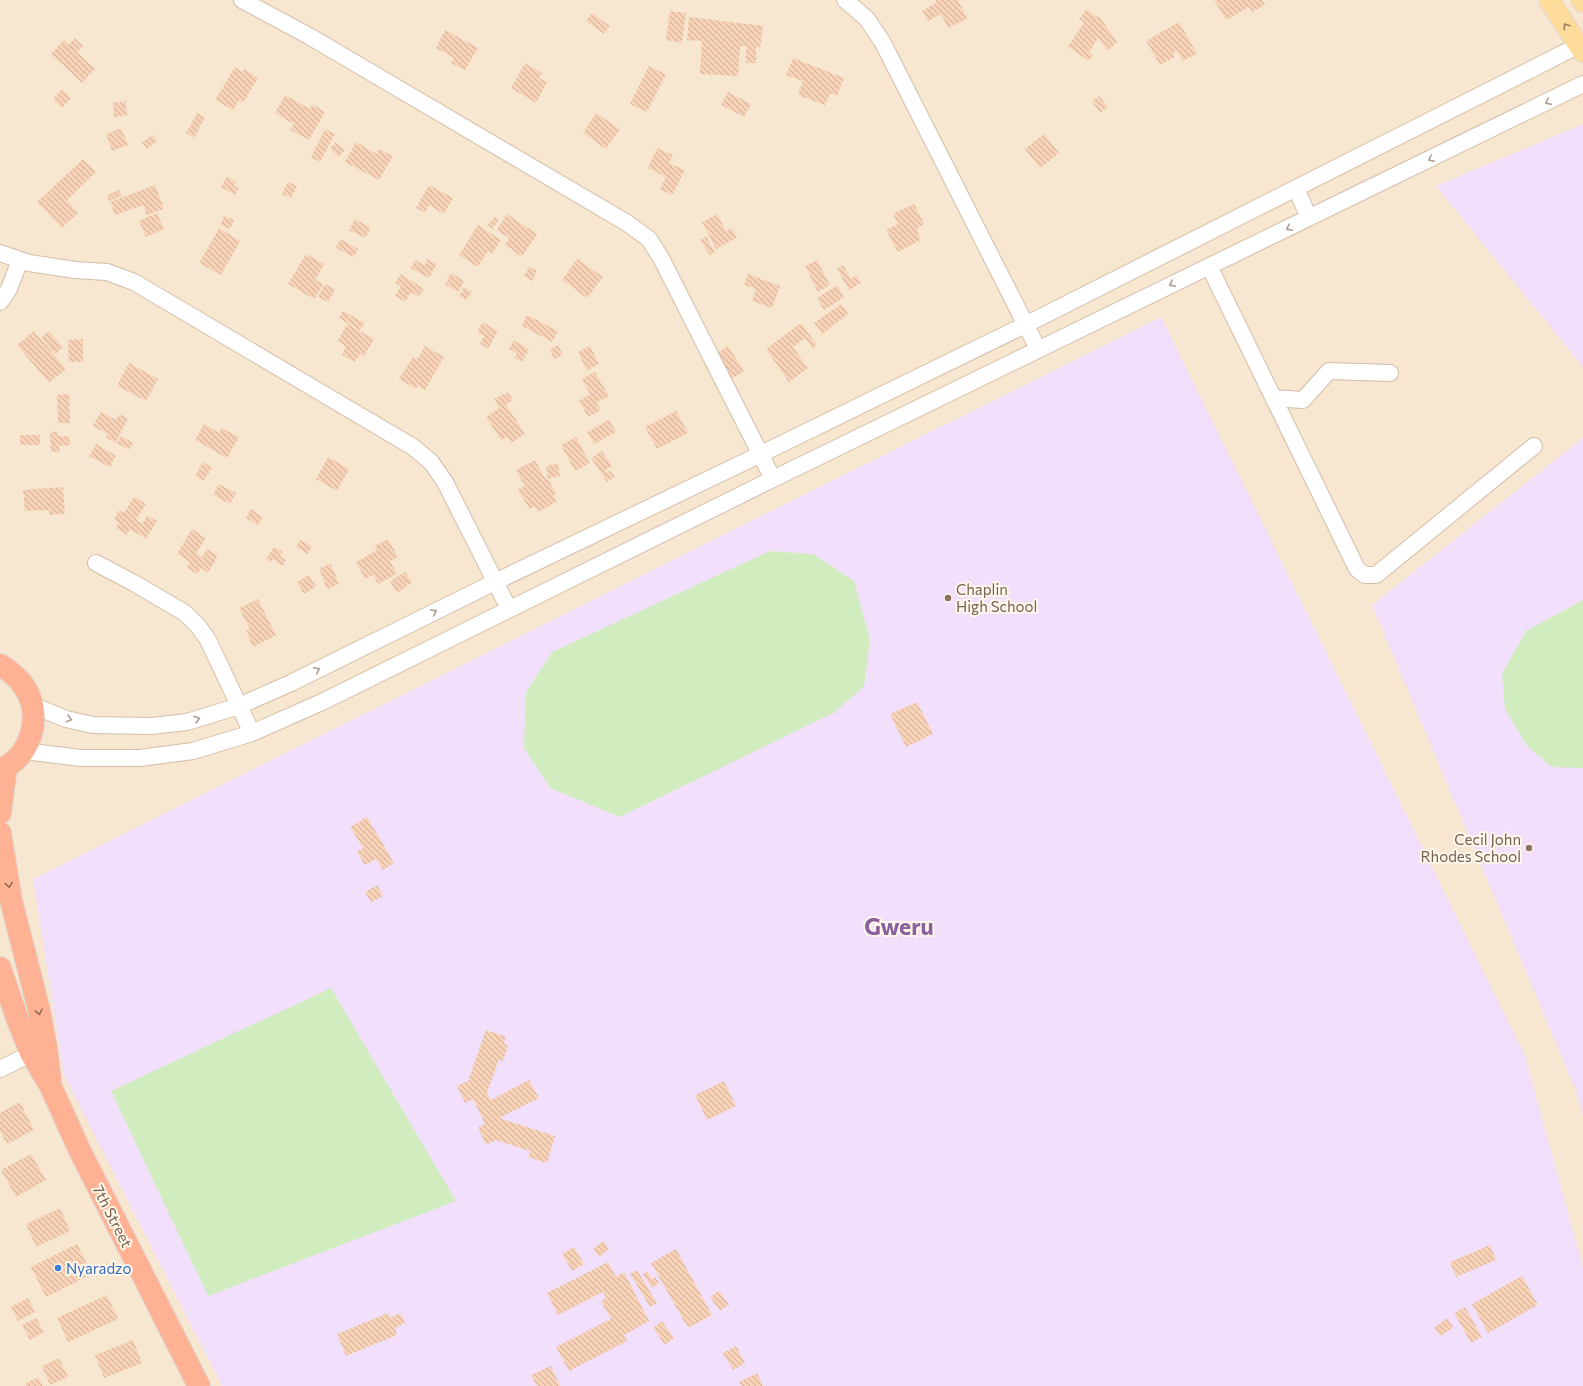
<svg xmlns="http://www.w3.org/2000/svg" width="1583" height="1386" font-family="Commissioner,sans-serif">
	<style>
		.residential { fill: #f7e6d0 }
		.education { fill: #f1dffb }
		.green { fill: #d1edbf }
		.building { fill: url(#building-back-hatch) }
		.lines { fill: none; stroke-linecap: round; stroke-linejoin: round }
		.minor-casing { stroke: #d3beaa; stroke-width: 18 }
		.major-casing { stroke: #dfd7d3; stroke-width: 22 }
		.highway-casing { stroke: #dfd7d3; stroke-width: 24 }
		.minor { stroke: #fff; stroke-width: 16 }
		.major { stroke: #ffdc99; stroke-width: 20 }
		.highway { stroke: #ffb293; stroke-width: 22 }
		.oneway { stroke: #a1815f }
		.oneway2 { stroke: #af9c90 }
		.oneway3 { stroke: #946c55 }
		.education-dot { fill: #8d6e63; stroke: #fff8eb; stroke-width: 1.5 }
		.shop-dot { fill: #3f7fe0; stroke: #fff8eb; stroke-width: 1.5 }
		.labels { text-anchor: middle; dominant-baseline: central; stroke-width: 4; stroke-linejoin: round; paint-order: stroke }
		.education-label { font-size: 15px; fill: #785e54; stroke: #fff8eb; text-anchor: start }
		.street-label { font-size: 15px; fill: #795a46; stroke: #fff8eb }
		.shop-label { font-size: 15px; fill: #366cbe; stroke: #fff8eb; text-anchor: start }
		.town-label { font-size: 23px; font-weight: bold; fill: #8b619d; stroke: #fff8eb }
	</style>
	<defs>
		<pattern id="building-back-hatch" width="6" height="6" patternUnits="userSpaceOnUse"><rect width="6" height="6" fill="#f7d2b7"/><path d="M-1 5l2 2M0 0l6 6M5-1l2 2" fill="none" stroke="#cdad97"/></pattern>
	</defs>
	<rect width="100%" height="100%" fill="#fef4e2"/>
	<path class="residential" d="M0,0H1583V1386H0Z"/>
	<path class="education" d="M1583,124V367L1436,186Z
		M1161,317L1525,1056L1583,1267V1386H222L64,1075L33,879Z
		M1583,438V1115L1576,1091L1372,605Z"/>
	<path class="green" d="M770,551L813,554L854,581L870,640L864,686L835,712L620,817L550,788L524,748L526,692L552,652Z
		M1583,600V768L1552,767L1527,746L1505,709L1502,674L1526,631Z
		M331,988L456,1201L208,1296L111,1091Z"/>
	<path class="building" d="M937,0H958L967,19L948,28L941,14L928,21L922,11L936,3L935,1Z
		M1214,0H1262L1265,5L1252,12L1249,7L1226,20Z
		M1086,10L1097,17L1099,16L1117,42L1108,51L1098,38L1089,52L1093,55L1089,61L1068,47L1084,22L1079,19Z
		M670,11L686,13L682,43L666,40Z
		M592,13L610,26L604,34L586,21Z
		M689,17L763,26L760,48L756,47V63H746V46H740L738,76L700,74L702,41L687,40Z
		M1179,22L1197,54L1183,61L1177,51L1173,53L1175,57L1160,65L1146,41Z
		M445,30L478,48L465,70L451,63L454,58L436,48Z
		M75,38L83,46L77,52L95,69L82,83L51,54L64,40L68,45Z
		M793,58L844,78L837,96L830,93L825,105L798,95L803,81L786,75Z
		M525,63L542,73L539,78L547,82L536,103L511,88Z
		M649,66L666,74L647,112L630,104Z
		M235,67L242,72L244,69L258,78L243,103L239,100L233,110L215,100Z
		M62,89L71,98L62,108L53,99Z
		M728,92L751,104L744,117L721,105Z
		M285,95L310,109L312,104L325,112L309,140L290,130L294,124L275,113Z
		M1099,96L1108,107L1100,113L1092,101Z
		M126,101L127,115L114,117L113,103Z
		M197,113L205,117L194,138L186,133Z
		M596,113L620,129L606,149L583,133Z
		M121,128L128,145L112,151L106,134Z
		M325,129L335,134L320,162L311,157Z
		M1044,134L1059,153L1040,168L1025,149Z
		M153,135L157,141L147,149L142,142Z
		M336,142L345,150L338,157L330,148Z
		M356,142L377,154L379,149L393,156L379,180L345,162Z
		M657,148L673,155L669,163L685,170L672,195L660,189L666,177L648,168Z
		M83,159L96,172L67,200L78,213L62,228L37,202Z
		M227,176L236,182L234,186L239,188L235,195L221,187Z
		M288,182L297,186L291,198L282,194Z
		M155,185L164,209L147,215L143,205L115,215L110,202Z
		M429,185L453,198L444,214L429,205L425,213L416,208Z
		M119,190L122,196L109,201L107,195Z
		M914,204L924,224L916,229L921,240L898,252L886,230L898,224L893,214Z
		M157,213L164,229L146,237L139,221Z
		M507,214L537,234L522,257L505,245L509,238L497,230Z
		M717,214L726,231L732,228L737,238L716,249L702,222Z
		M224,216L234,220L230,229L220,225Z
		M495,217L499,220L492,229L488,225Z
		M355,219L371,228L365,238L349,230Z
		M478,225L501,240L492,254L488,251L478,267L459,255Z
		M219,228L240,241L221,275L199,263Z
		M706,236L715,252L710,255L700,240Z
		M340,239L358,249L354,257L336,248Z
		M306,254L324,264L315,280L323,284L314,299L288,284Z
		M427,259L437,264L429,278L411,268L415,260L425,265Z
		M577,259L603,277L587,298L562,280Z
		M817,260L830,285L818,292L805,266Z
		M843,265L851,279L856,275L861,283L849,290L837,269Z
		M529,267L537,271L532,281L524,276Z
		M451,273L464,281L458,292L445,284Z
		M401,274L424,289L419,297L411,292L405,302L395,296L401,286L395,283Z
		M748,274L780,286L772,308L752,301L756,289L744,285Z
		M325,284L335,289L328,302L318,297Z
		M837,285L844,297L824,310L817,298Z
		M464,287L472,292L466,300L459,296Z
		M841,304L848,314L822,334L814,323Z
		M343,311L365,323L360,330L339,318Z
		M527,315L558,331L552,342L522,326Z
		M483,322L498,331L488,349L480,344L484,336L477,332Z
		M801,323L817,345L812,348L805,338L793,347L808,368L789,382L766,349Z
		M347,324L374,339L364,356L360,354L355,362L342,355L346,347L338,341Z
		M34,331L66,369L49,383L17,345Z
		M49,331L63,347L55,354L41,338Z
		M83,339V362H69L68,340Z
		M513,340L529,349L522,362L514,358L517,353L509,349Z
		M558,345L563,355L554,359L550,350Z
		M425,346L444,357L425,390L418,385L416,389L399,379L413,357L417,360Z
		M590,346L599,364L587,371L578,352Z
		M728,346L744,371L729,380L713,356Z
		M129,363L158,379L146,401L117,386Z
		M595,372L609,396L596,403L601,410L588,417L579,401L590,394L582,379Z
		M508,392L513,400L506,404L525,434L511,443L507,437L501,440L486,417L504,405L499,408L494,399Z
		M69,394L70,423H58L57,395Z
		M676,411L688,433L657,449L645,427Z
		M101,412L116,420L119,414L128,419L115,443L106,437L108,434L93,426Z
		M609,420L616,432L594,444L587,432Z
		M204,424L219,433L222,428L239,437L227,458L195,440Z
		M58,431V436H69L70,445L59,446L60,452H51L50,432Z
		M20,435H40V445H20Z
		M121,436L133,443L129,450L117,443Z
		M576,437L590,463L575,471L561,445Z
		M96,444L116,456L110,467L89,456Z
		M602,451L612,466L604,471L606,473L610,471L615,477L607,482L591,458Z
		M328,457L349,469L337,491L316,479Z
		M535,460L546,480L548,479L546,466L558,464L560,476L548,479L556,494L553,495L557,502L538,512L535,506L529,509L518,489L525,486L516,470Z
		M203,462L212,468L203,481L195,476Z
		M219,484L236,493L230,504L213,495Z
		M63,487L65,514L49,515V510L25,511L23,490Z
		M134,497L146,504L136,520L142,524L147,516L157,521L146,539L130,529L127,535L116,528L119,522L114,519L119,510L124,513Z
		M251,509L263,517L258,525L246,518Z
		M192,529L206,538L196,553L202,557L207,549L218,556L208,573L201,568L197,574L187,568L190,562L177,554Z
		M388,539L398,557L390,561L397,574L378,584L373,575L365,579L356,562L377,550L375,546Z
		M300,540L312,546L308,554L296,547Z
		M274,547L283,552L280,556L286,560L282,566L273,559L271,562L266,559Z
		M331,564L339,584L327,589L319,568Z
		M405,572L412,583L397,593L390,581Z
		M309,575L316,587L304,594L297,582Z
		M258,599L276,635L253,647L246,631L250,629L239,608Z
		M917,702L933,734L906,747L890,714Z
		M367,817L394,863L383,870L376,859L365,865L357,852L363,848L350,827Z
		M377,885L383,896L371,902L365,892Z
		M486,1030L506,1037L504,1044L508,1046L503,1061L499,1059L487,1093L491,1100L529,1080L539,1098L499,1118L555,1136L547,1163L528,1157L530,1151L496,1140L486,1145L478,1128L485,1124L473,1099L465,1103L457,1086L468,1081Z
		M724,1081L736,1106L707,1120L695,1095Z
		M20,1102L34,1130L7,1144L0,1131V1113Z
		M31,1154L46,1180L16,1197L1,1170Z
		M60,1208L70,1231L36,1247L26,1224Z
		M603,1241L609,1249L599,1257L593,1249Z
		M77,1244L92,1274L46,1297L31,1267Z
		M1490,1245L1496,1260L1456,1277L1450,1262Z
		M574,1247L584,1264L572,1271L562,1254Z
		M676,1249L712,1315L688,1328L651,1263Z
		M608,1262L616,1277L624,1272L649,1321L624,1335L627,1341L569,1371L556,1347L611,1319L601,1301L606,1298L603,1292L558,1315L547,1293Z
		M637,1270L657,1303L650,1307L630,1274Z
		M647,1271L652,1279L655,1277L659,1283L652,1288L643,1274Z
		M1522,1276L1538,1305L1488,1333L1472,1304Z
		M719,1291L729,1305L720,1311L710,1297Z
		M107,1295L118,1319L68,1342L57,1318Z
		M28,1298L35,1312L18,1321L11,1307Z
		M1465,1307L1482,1337L1471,1343L1454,1313Z
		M388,1313L390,1318L400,1313L405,1323L395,1328L397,1335L346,1356L337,1334Z
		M36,1318L44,1332L30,1340L22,1325Z
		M1447,1318L1453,1327L1441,1336L1434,1328Z
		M662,1321L674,1338L665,1345L653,1328Z
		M133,1340L142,1363L104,1378L95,1355Z
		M736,1346L745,1363L733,1370L723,1353Z
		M59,1358L68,1377L50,1385L42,1366Z
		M551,1366L560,1386H537L531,1375Z
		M757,1373L763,1386H741L739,1382Z
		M38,1377L43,1386H26L25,1384Z"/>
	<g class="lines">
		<defs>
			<path id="minor" d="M242,0L309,36L627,223L649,239L661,258L773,479
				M845,0L867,19L883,43L1038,349
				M1296,188L1309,218
				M0,253L29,263L75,270L107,272L134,282L413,447L431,462L445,482L509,609
				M1209,266L1357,569L1365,575H1376L1534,446
				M0,302L9,289L20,260
				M1273,398L1303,400L1329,371L1390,373
				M96,563L134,583L185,613L198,626L208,640L252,733
				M32,705L66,719L93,725L151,726L187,722L239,706L291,683L495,582L761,454L1027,324L1534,68L1579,45L1583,46
				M24,751L81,758H140L193,751L252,733L322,702L773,479L1583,84
				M0,1069L41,1049"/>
			<path id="major" d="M1549,0L1583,52
				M1582,0L1583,2"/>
			<path id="highway" d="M0,665C10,671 19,678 25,688C43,716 31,757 0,770
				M0,813L6,768
				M0,833L11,900L39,1010L46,1047L50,1079
				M0,968L17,1018L31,1053L51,1087L80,1151L199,1386"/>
		</defs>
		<use href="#minor" class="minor-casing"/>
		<use href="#major" class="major-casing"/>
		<use href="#highway" class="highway-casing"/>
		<use href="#minor" class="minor"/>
		<use href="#major" class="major"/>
		<use href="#highway" class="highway"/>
	</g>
	<defs><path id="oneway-chevron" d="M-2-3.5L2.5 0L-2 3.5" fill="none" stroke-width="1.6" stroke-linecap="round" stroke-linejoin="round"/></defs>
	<use class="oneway" href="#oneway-chevron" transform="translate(1566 26) rotate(-124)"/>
	<g class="oneway2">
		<use href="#oneway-chevron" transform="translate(1548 102) rotate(154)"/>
		<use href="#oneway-chevron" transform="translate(1431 159) rotate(154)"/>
		<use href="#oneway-chevron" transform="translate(1289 228) rotate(154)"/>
		<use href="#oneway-chevron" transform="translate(1172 284) rotate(154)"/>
		<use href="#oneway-chevron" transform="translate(434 612) rotate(-26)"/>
		<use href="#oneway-chevron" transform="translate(317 670) rotate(-26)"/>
		<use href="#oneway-chevron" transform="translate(69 719) rotate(15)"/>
		<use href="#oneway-chevron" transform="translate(197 719) rotate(-17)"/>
	</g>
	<g class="oneway3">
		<use href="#oneway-chevron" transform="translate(9 885) rotate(80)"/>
		<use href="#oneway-chevron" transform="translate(39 1012) rotate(78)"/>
	</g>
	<g class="education-dot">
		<circle cx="948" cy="598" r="4"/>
		<circle cx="1529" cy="848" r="4"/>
	</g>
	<circle class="shop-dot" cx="58" cy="1268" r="4"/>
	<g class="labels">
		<g class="education-label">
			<text x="956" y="589">Chaplin<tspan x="956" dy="17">High School</tspan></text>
			<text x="1521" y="839" text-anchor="end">Cecil John<tspan x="1521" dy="17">Rhodes School</tspan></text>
		</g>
		<g class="street-label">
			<text transform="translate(113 1216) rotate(63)">7th Street</text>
		</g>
		<g class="shop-label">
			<text x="66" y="1268">Nyaradzo</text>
		</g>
		<g class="town-label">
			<text x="899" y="926">Gweru</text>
		</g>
	</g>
</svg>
